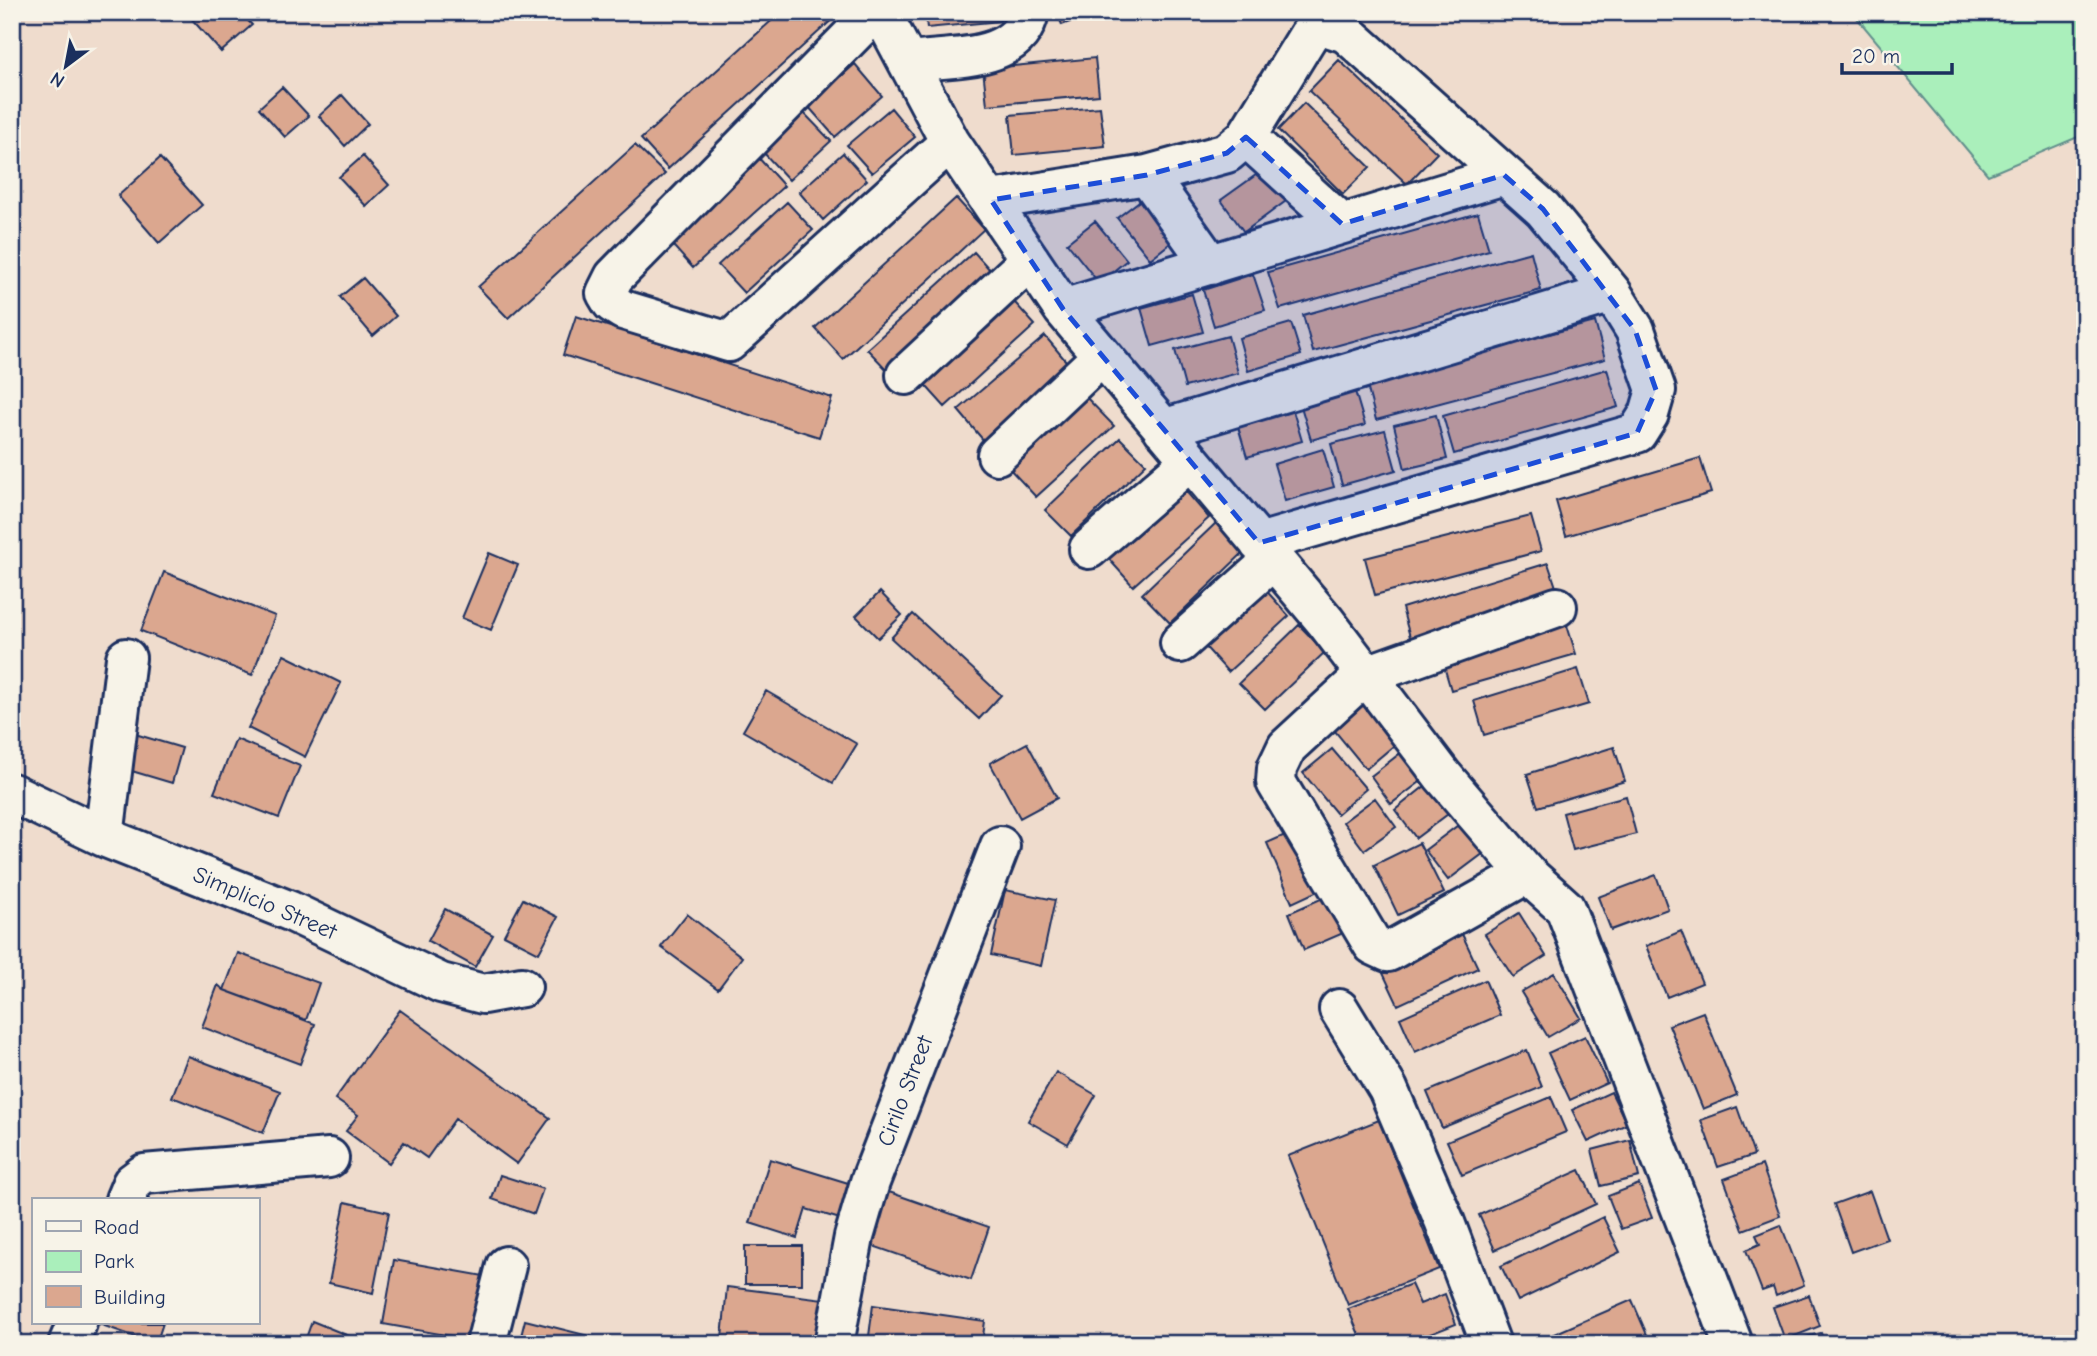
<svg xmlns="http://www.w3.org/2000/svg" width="2097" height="1356" font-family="'Comic Neue',sans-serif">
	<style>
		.green { fill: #aaefbb; stroke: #628f8c; stroke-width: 2 }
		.building { fill: #dba78f; stroke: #1b2f5e; stroke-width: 2 }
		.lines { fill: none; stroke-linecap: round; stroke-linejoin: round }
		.minor-casing { stroke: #1b2f5e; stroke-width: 44 }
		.minor { stroke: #f7f3e8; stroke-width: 38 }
		.marked { fill: #1d4ed8; fill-opacity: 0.2; stroke: #1d4ed8; stroke-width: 5; stroke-dasharray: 14 9; stroke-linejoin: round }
		.labels { text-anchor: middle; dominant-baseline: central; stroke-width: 6; stroke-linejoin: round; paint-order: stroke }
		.street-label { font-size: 23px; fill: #1b2f5e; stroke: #f7f3e8 }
	</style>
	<rect width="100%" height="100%" fill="#efdccd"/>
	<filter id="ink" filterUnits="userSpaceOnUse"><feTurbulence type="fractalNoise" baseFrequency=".0143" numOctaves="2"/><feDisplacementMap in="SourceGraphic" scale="14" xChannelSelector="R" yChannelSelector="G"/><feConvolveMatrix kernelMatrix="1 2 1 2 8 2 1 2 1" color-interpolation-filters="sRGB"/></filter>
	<g filter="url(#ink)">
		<path class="green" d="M1852,12H2085V134L1988,175Z"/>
		<path class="building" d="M196,12H240L252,25L221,52L190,17Z
			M781,12H830L835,17L668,169L641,139Z
			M925,12H999L1000,21L927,28Z
			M1057,12H1096L1062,25Z
			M1095,58L1099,95L987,105L983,69Z
			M1339,60L1437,153L1407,184L1309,91Z
			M855,64L882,96L835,137L808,106Z
			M282,87L309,116L285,137L259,108Z
			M342,95L368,124L345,146L319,116Z
			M1304,103L1370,167L1343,194L1278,130Z
			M1100,107L1105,146L1014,155L1010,115Z
			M891,108L915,137L872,173L847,145Z
			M804,113L831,141L789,180L763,152Z
			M635,145L665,174L508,318L478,287Z
			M843,153L867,180L823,220L799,192Z
			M363,156L389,185L366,206L339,177Z
			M757,156L784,186L693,268L666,238Z
			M160,158L202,205L159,243L118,196Z
			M1263,170L1286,201L1244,232L1221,200Z
			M1146,196L1178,237L1150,259L1117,218Z
			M956,198L984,229L843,359L815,328Z
			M787,202L813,230L744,293L718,265Z
			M1478,213L1489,250L1280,309L1268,272Z
			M1095,221L1127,260L1099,283L1067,243Z
			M974,252L1000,281L894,377L867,349Z
			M1531,252L1541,290L1313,352L1303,315Z
			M1253,274L1265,310L1214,326L1203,290Z
			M363,278L396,316L373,336L340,297Z
			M1007,294L1035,325L945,407L917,376Z
			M1192,294L1203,332L1152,346L1141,308Z
			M576,316L832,398L819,437L563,355Z
			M1595,322L1605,359L1376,420L1366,382Z
			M1291,323L1301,355L1248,371L1239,338Z
			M1045,336L1071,367L984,441L958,410Z
			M1228,336L1238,373L1185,387L1175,350Z
			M1607,369L1618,407L1454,454L1443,416Z
			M1354,388L1365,425L1311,440L1300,403Z
			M1084,395L1114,426L1036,497L1007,466Z
			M1291,404L1302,441L1247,457L1236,420Z
			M1436,415L1447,459L1405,469L1394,425Z
			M1385,430L1396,470L1342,485L1331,444Z
			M1120,438L1146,464L1071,536L1045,510Z
			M1323,449L1334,487L1285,501L1274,464Z
			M1700,458L1711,493L1566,536L1556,501Z
			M1184,489L1209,518L1133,586L1107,557Z
			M1531,516L1541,551L1375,595L1365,558Z
			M1217,522L1245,551L1170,623L1142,594Z
			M489,553L518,565L491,630L462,618Z
			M1548,563L1560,599L1412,644L1402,608Z
			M164,572L275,616L252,675L141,631Z
			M1263,587L1289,616L1228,672L1202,643Z
			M880,592L902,615L878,638L856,616Z
			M913,614L1001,695L979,719L891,638Z
			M1565,619L1576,654L1451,690L1441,656Z
			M1299,625L1325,652L1265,709L1239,683Z
			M284,655L341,683L305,757L248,728Z
			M1578,669L1589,704L1484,735L1474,701Z
			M766,691L857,744L833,783L743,731Z
			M1366,703L1398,742L1366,769L1334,730Z
			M135,734L182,748L172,783L125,769Z
			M236,739L300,766L279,818L214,793Z
			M1027,743L1057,798L1020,818L990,763Z
			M1614,747L1625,781L1538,807L1527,774Z
			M1332,749L1366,789L1337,814L1303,773Z
			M1403,751L1424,779L1391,804L1371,776Z
			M1430,782L1452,811L1416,838L1395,810Z
			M1626,796L1636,834L1573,850L1563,813Z
			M1375,798L1396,827L1364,850L1343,822Z
			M1461,823L1484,853L1448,880L1425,850Z
			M1294,831L1320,890L1292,903L1267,843Z
			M1419,843L1444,893L1398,915L1374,865Z
			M1656,875L1668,909L1611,930L1598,897Z
			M1005,890L1055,900L1041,966L991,955Z
			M1332,894L1348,931L1304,950L1289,913Z
			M523,899L558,917L539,953L504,935Z
			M445,909L493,935L475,967L428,941Z
			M1519,913L1546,956L1513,977L1485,934Z
			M687,914L742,957L718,989L661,947Z
			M1681,931L1702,983L1667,997L1646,946Z
			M1462,934L1478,968L1398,1005L1382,971Z
			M238,953L319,983L306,1020L224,990Z
			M1554,973L1581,1018L1548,1037L1521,992Z
			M1485,980L1500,1015L1415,1052L1400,1018Z
			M218,985L224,990L315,1024L300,1064L202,1027Z
			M400,1010L550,1118L517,1164L455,1119L427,1158L404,1142L389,1163L346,1131L358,1115L335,1099Z
			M1703,1012L1737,1095L1703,1109L1669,1025Z
			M1585,1036L1607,1083L1570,1100L1548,1053Z
			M1527,1050L1542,1087L1442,1128L1427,1092Z
			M188,1056L280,1091L263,1133L172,1097Z
			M1056,1072L1096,1095L1068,1144L1028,1121Z
			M1611,1092L1627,1124L1588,1142L1572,1110Z
			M1551,1097L1566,1132L1462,1175L1447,1141Z
			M1737,1107L1754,1155L1718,1167L1701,1120Z
			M1379,1120L1439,1269L1348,1305L1288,1156Z
			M1630,1140L1639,1177L1601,1186L1592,1150Z
			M770,1159L858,1186L847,1221L806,1209L797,1238L750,1223Z
			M1762,1165L1780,1216L1743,1230L1724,1179Z
			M1580,1170L1596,1204L1495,1250L1479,1215Z
			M500,1175L543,1189L534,1214L492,1199Z
			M1639,1184L1652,1218L1621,1229L1608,1196Z
			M1870,1191L1887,1239L1851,1252L1834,1204Z
			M889,1192L989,1227L971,1280L870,1245Z
			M345,1202L389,1212L373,1293L329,1283Z
			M1603,1217L1620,1252L1518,1301L1501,1266Z
			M1781,1225L1804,1285L1776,1296L1773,1287L1762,1291L1746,1250L1760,1244L1756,1235Z
			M745,1246H802V1284H745Z
			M394,1260L484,1276L474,1340L383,1324Z
			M1411,1284L1420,1304L1445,1294L1456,1324L1430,1334L1434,1344H1363L1348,1309Z
			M727,1287L824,1299L819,1344H771L722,1338Z
			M1809,1295L1820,1326L1785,1340L1773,1307Z
			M1632,1300L1648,1337L1632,1344H1531Z
			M873,1305L985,1321L982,1344H868Z
			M525,1320L617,1343L616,1344H519Z
			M312,1321L366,1343V1344H304Z
			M96,1323H163L156,1344Z
			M1821,1333L1825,1344L1786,1342Z"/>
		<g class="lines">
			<defs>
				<path id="minor" d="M875,12L614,277L606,293L612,303L623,310L729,342L950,142
					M881,12L950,142L1063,309L1326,622L1442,775L1527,874L1565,908L1733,1344
					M909,62C950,56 1019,63 1029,12
					M1246,137L1342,224
					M1147,175L1211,265
					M991,200L1147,175L1227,153L1246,137L1308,36L1318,24L1346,33L1543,209L1612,293L1635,330L1656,390L1649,414L1637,433L1259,543
					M1063,309L1504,175
					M906,375L1030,260
					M1163,429L1612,293
					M997,455L1102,356
					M1089,549L1190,461
					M1180,643L1273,560
					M12,793L104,837L290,911L441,983L483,994L522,987
					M104,837L126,658
					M1527,874L1388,952L1373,945L1276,782L1277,768L1287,747L1364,676L1557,607
					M1339,1009L1388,1089L1444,1220L1491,1344
					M125,1200L132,1183L144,1174L329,1158
					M68,1344L77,1323
					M486,1344L506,1266
					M834,1344L854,1237L870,1182L1000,846"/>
			</defs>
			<use href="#minor" class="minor-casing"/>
			<use href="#minor" class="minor"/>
		</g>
	</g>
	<path class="marked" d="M1246,137L1342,224L1504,175L1543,209L1635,330L1656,390L1637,433L1259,543L1063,309L991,200L1147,175L1227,153Z"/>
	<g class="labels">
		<g class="street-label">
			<text transform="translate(265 903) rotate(23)">Simplicio Street</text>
			<text transform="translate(905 1091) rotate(-69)">Cirilo Street</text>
		</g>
	</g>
	<rect width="2097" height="1356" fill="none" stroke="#f7f3e8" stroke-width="42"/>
	<rect x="21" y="21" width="2055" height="1314" fill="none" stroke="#1b2f5e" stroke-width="2.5" filter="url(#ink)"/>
	<rect x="32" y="1198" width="228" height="126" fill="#f7f3e8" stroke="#9fa5b1" stroke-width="2"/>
	<rect x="46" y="1221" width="35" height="10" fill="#f7f3e8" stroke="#9fa5b1" stroke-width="2"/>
	<text x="94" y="1234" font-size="21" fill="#1b2f5e">Road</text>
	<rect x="46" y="1251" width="35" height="21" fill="#aaefbb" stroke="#9fa5b1" stroke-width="2"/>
	<text x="94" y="1268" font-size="21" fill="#1b2f5e">Park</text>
	<rect x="46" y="1286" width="35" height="21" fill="#dba78f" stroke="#9fa5b1" stroke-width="2"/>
	<text x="94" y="1304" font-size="21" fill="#1b2f5e">Building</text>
	<g transform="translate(66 66) rotate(212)" stroke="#f7f3e8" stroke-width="5" paint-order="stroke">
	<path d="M0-5L12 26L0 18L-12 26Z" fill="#1b2f5e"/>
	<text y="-10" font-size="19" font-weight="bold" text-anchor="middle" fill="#1b2f5e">N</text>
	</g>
	<path d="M1842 63v10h110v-10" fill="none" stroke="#1b2f5e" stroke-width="3.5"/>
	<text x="1852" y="63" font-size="21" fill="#1b2f5e" stroke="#f7f3e8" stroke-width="5" paint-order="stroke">20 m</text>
</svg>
